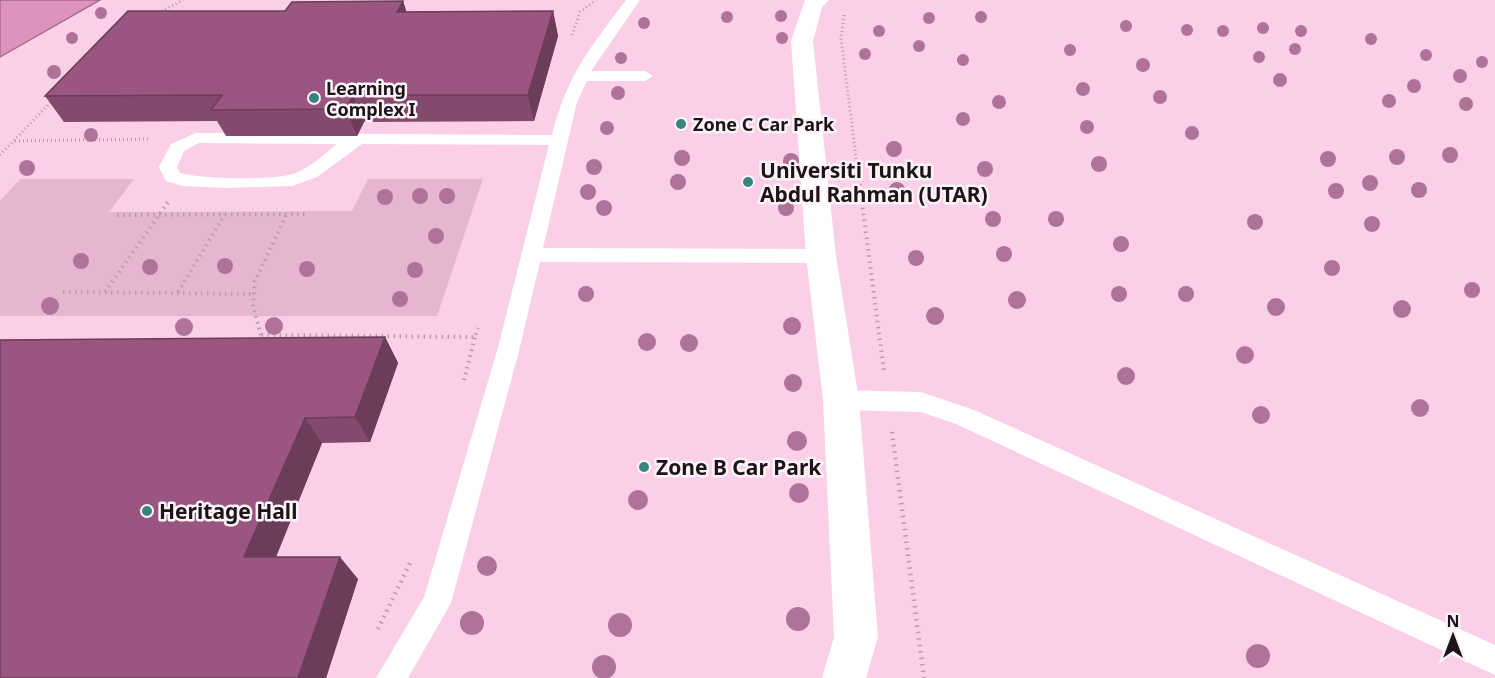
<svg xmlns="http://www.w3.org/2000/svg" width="1495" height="678" font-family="'Noto Sans',sans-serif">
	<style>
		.built { fill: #fbcfe8 }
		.green { fill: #e6b6d1 }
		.water { fill: #de93bf; stroke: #a56c8d; stroke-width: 1.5 }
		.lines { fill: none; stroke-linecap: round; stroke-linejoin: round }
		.path-far2 { stroke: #b69eac; stroke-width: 3; stroke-dasharray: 1 3; stroke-linecap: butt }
		.path-far1 { stroke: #b69eac; stroke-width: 4; stroke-dasharray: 1.5 4.5; stroke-linecap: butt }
		.path { stroke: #b69eac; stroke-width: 4.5; stroke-dasharray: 1.5 5; stroke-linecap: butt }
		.service { fill: #fff; fill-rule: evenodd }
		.minor { fill: #fff; fill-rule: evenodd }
		.tree { fill: #af739a }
		.wall { fill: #844a6e }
		.shaded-wall { fill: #6c3c5a }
		.building { fill: #9a5680; stroke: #6c3c5a; stroke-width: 1.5 }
		.poi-dot { fill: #3b8380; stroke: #faf3f7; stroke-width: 2 }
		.labels { text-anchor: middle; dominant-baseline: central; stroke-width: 5; stroke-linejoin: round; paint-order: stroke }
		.far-poi-label { font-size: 18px; font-weight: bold; fill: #1f1219; stroke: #faf3f7; text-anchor: start }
		.poi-label { font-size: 21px; font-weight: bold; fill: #1f1219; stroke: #faf3f7; text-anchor: start }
	</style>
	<rect width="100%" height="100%" fill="#fcdeef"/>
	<path class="built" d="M0,0H1495V678H0Z"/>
	<path class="green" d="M20,179H134L109,212L352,211L368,179H483L437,316H0V201Z"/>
	<path class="water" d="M0,0H100L0,57Z"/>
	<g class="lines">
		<path class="path-far2" d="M158,13L183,0
			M844,15L841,39L858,173
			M572,35L580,12L596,0
			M15,141L151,139
			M0,155L53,100"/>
		<path class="path-far1" d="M858,172L884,371
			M117,215L306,214
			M63,292L254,294
			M105,292L168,202
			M178,292L225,214
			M261,335L253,306L255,281L287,213
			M259,340L261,335L475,337L478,328
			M464,380L475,337"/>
		<path class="path" d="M892,432L924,678
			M378,629L410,563"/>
		<path class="service" d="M626,0H640L591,71H645L653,76L645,81H587L577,102L543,248L821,249L828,251L831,256L828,261L821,263L540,262L519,351L451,603L408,678H376L424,597L497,351L549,145L362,144L317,177L292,186L227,188L182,186L166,181L159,167L171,144L196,133L552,135C567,75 590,48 626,0ZM199,143L337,144C324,154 311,167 296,173C276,181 202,179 180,173L177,167L184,151Z
			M841,390L921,392L974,410L1495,645V675L956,424L921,412L841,410L833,407L829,400L833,393Z"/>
		<path class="minor" d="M805,0H829L822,7L813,41L836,256L859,400L878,637L866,678H822L834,637L823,400L806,256L791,41Z"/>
	</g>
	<g class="tree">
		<circle cx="101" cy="13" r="6"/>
		<circle cx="781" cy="16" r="6"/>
		<circle cx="727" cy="17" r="6"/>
		<circle cx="981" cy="17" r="6"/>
		<circle cx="929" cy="18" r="6"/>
		<circle cx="644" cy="23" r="6"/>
		<circle cx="1126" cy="26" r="6"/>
		<circle cx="1263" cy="28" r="6"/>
		<circle cx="1187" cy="30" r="6"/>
		<circle cx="879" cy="31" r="6"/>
		<circle cx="1223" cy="31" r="6"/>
		<circle cx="1301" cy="31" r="6"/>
		<circle cx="72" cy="38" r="6"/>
		<circle cx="782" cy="38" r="6"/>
		<circle cx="1371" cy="39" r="6"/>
		<circle cx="919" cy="46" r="6"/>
		<circle cx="1295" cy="49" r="6"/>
		<circle cx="1070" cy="50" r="6"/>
		<circle cx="865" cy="54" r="6"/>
		<circle cx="1426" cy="55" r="6"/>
		<circle cx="1259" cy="57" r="6"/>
		<circle cx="621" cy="58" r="6"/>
		<circle cx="963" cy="60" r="6"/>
		<circle cx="1482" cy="62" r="6"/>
		<circle cx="1143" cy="65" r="7"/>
		<circle cx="54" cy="72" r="7"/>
		<circle cx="1460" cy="76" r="7"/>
		<circle cx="1280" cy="80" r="7"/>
		<circle cx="1414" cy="86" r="7"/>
		<circle cx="1083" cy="89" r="7"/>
		<circle cx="618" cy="93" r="7"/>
		<circle cx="1160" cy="97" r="7"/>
		<circle cx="1389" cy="101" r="7"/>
		<circle cx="999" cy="102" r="7"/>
		<circle cx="1466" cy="104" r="7"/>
		<circle cx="963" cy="119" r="7"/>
		<circle cx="1087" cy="127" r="7"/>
		<circle cx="607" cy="128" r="7"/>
		<circle cx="1192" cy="133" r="7"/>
		<circle cx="91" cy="135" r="7"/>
		<circle cx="894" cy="149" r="8"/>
		<circle cx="1450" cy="155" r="8"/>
		<circle cx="1397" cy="157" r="8"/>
		<circle cx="682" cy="158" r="8"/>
		<circle cx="1328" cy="159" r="8"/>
		<circle cx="791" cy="161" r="8"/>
		<circle cx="1099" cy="164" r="8"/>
		<circle cx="594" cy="167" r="8"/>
		<circle cx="27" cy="168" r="8"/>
		<circle cx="985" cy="169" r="8"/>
		<circle cx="678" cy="182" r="8"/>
		<circle cx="1370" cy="183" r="8"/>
		<circle cx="897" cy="190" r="8"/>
		<circle cx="1419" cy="190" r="8"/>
		<circle cx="1336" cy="191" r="8"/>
		<circle cx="588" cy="192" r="8"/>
		<circle cx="420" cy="196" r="8"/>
		<circle cx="447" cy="196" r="8"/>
		<circle cx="385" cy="197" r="8"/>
		<circle cx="604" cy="208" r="8"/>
		<circle cx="786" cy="208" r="8"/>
		<circle cx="993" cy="219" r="8"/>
		<circle cx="1056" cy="219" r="8"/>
		<circle cx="1255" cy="222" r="8"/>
		<circle cx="1372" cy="224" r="8"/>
		<circle cx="436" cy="236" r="8"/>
		<circle cx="1121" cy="244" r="8"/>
		<circle cx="1004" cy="254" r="8"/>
		<circle cx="916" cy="258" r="8"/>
		<circle cx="81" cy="261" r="8"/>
		<circle cx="225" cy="266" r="8"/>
		<circle cx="150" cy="267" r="8"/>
		<circle cx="1332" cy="268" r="8"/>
		<circle cx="307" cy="269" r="8"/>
		<circle cx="415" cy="270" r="8"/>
		<circle cx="1472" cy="290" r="8"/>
		<circle cx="586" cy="294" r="8"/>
		<circle cx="1119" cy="294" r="8"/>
		<circle cx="1186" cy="294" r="8"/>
		<circle cx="400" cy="299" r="8"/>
		<circle cx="1017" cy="300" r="9"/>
		<circle cx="50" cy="306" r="9"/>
		<circle cx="1276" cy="307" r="9"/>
		<circle cx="1402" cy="309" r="9"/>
		<circle cx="935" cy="316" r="9"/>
		<circle cx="274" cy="326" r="9"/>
		<circle cx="792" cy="326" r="9"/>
		<circle cx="184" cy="327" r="9"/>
		<circle cx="647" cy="342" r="9"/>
		<circle cx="689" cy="343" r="9"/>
		<circle cx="1245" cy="355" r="9"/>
		<circle cx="1126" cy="376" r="9"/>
		<circle cx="793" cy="383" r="9"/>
		<circle cx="1420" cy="408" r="9"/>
		<circle cx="1261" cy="415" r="9"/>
		<circle cx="797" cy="441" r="10"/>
		<circle cx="799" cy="493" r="10"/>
		<circle cx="638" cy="500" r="10"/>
		<circle cx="487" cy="566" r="10"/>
		<circle cx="798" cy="619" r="12"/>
		<circle cx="472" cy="623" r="12"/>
		<circle cx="620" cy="625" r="12"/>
		<circle cx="1258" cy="656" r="12"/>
		<circle cx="604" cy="667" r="12"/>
	</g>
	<path class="wall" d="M403,1L406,12L553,11L558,36L534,121L364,122L357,136H226L217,121L64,122L45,96L285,11Z
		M385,337L398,363L370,442L322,443L276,557L358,579L326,678H0Z"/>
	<path class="shaded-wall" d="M403,1L411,26L397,12Z
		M553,11L558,36L534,121L528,95Z
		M353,95L364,122L357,136L346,109Z
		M385,337L398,363L370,442L355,417Z
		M305,418L322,443L267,579L244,557Z
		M340,557L358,579L326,678H298Z"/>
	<path class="building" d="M403,1L397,12L553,11L528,95H353L346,109L211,110L222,95L45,96L128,11H285L292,2Z
		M385,337L355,417L305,418L244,557H340L298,678H0V340Z"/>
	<g class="poi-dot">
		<circle cx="314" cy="98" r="6"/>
		<circle cx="681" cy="124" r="6"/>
		<circle cx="748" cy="182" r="6"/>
		<circle cx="644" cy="467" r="6"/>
		<circle cx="147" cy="511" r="6"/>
	</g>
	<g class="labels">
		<g class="far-poi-label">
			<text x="326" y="88">Learning<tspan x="326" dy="21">Complex I</tspan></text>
			<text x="693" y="124">Zone C Car Park</text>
		</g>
		<g class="poi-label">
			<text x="760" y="170">Universiti Tunku<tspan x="760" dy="24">Abdul Rahman (UTAR)</tspan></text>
			<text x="656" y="467">Zone B Car Park</text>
			<text x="159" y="511">Heritage Hall</text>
		</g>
	</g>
	<g transform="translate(1453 636)" stroke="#faf3f7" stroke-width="4.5" paint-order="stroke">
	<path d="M0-4.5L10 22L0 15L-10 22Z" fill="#1f1219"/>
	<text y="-9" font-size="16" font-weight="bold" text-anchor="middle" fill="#1f1219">N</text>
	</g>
</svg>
